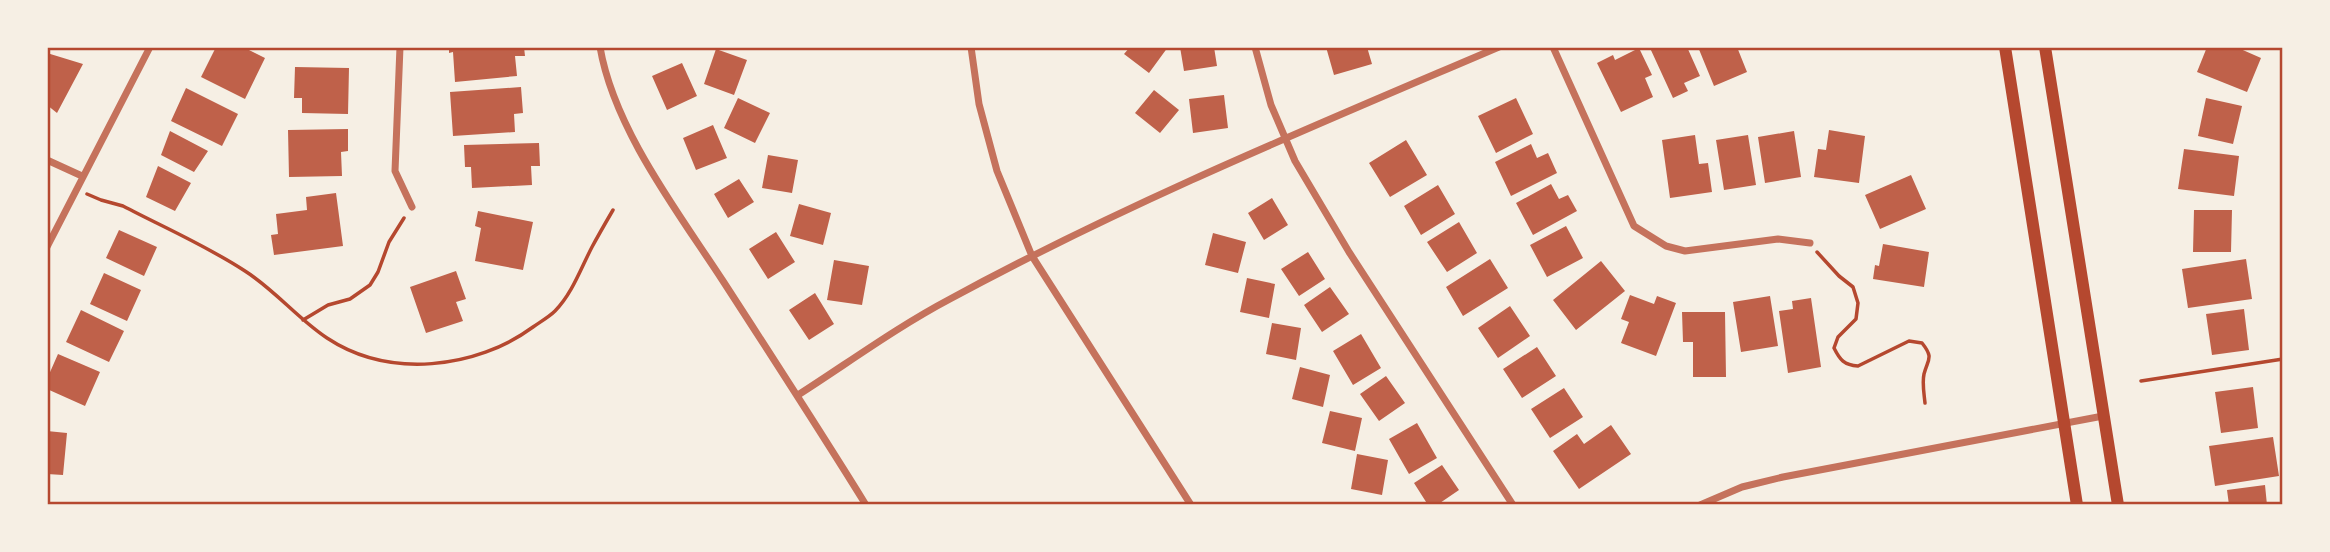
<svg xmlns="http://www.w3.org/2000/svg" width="2330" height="552" font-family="Signika,sans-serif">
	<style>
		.building { fill: #bf614a }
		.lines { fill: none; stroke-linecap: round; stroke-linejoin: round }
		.path { stroke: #b5482f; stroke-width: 3.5 }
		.minor { stroke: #c5725c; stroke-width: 7 }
		.secondary { stroke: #b5482f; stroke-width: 12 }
		.neatline { fill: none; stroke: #b5482f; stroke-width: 2.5 }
	</style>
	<rect width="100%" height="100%" fill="#f6efe4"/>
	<path class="building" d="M216,47H243L265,58L245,99L201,77Z
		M449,47H524L525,56H515L517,76L455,82L453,52L449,53Z
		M1130,47H1168L1149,73L1124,54Z
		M1180,47H1214L1217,66L1184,71Z
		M1326,47H1367L1372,64L1334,75Z
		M1652,47H1687L1700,76L1684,83L1688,91L1673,98L1650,48Z
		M1698,47H1737L1747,72L1714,86Z
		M2207,47H2236L2261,58L2247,92L2197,72Z
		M1639,48L1652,75L1645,78L1653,97L1621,112L1597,63L1613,55L1615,60Z
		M716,49L747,60L734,95L704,84Z
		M47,53L83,64L57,113L47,105Z
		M682,63L697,96L667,110L652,76Z
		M295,67L349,68L348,114L302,113V98H294Z
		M521,87L523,113L514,114L515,132L453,136L450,92Z
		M186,88L238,114L222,146L171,121Z
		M1154,90L1179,110L1160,133L1135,113Z
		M1224,95L1228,128L1193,133L1189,99Z
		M738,98L770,113L755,143L724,128Z
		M1516,98L1533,134L1496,153L1478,116Z
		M2206,98L2242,106L2233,144L2198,136Z
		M713,125L727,158L696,170L683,138Z
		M348,129V151L341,152L342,176L289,177L288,130Z
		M1829,130L1865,136L1859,183L1814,177L1818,149L1826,150Z
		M170,131L208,151L194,172L161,155Z
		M1794,131L1801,177L1765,183L1758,137Z
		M1695,135L1699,164L1708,163L1712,192L1670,198L1662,140Z
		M1748,135L1756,185L1724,190L1716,140Z
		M1406,140L1427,175L1390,197L1369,163Z
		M539,143L540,166H531L532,185L472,188L471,167H465L464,145Z
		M1531,144L1537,158L1548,153L1557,173L1511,196L1495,162Z
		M2184,149L2239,156L2234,196L2178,189Z
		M768,155L798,160L792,193L762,188Z
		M158,166L191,183L175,211L146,197Z
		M1911,175L1926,209L1880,229L1865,195Z
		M739,179L754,202L728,218L714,194Z
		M1551,184L1559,199L1568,195L1577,211L1533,235L1516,203Z
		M1438,185L1455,214L1421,235L1404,206Z
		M336,193L343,246L274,255L271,235L278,234L276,214L307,210L306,197Z
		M1272,198L1288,225L1264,240L1248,213Z
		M799,204L831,213L823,245L790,236Z
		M2194,210H2232L2231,252H2193Z
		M478,211L533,222L523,270L475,261L481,228L475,226Z
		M1459,222L1477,253L1447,272L1427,242Z
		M1566,226L1583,258L1547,277L1530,245Z
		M119,230L157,247L144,276L106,258Z
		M776,232L795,262L768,279L749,249Z
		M1213,233L1246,242L1238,273L1205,265Z
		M1883,244L1929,252L1924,287L1873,279L1875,265L1879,266Z
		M1308,252L1325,279L1299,296L1281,269Z
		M1490,259L1508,288L1463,316L1446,287Z
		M2246,259L2252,299L2188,308L2182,269Z
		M834,260L869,266L862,305L827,300Z
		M1601,261L1625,291L1576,330L1553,300Z
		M456,271L466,299L456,302L463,321L426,333L410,287Z
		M104,273L141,290L127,321L90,304Z
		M1247,278L1275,284L1269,318L1240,312Z
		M1330,287L1349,314L1322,332L1304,305Z
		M815,293L834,324L809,340L789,310Z
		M1630,295L1654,304L1657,296L1676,303L1656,356L1621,343L1629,322L1621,319Z
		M1770,296L1778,346L1741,352L1733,302Z
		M1811,298L1821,367L1788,373L1779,311L1793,309L1792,301Z
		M1510,306L1530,336L1498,358L1478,328Z
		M2244,309L2249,350L2212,355L2206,314Z
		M81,310L124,331L109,362L66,342Z
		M1682,312H1725L1726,377H1693V342H1683Z
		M1272,323L1301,328L1296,360L1266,354Z
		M1361,334L1381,368L1353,385L1333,351Z
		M1537,347L1556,376L1522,398L1503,369Z
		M58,354L100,372L85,406L47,389V379Z
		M1300,367L1330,375L1323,407L1292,399Z
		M1386,376L1405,403L1379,421L1360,394Z
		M2253,387L2258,428L2221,433L2215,392Z
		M1564,388L1583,417L1550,438L1531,409Z
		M1330,411L1362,418L1355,451L1322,443Z
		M1417,423L1437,458L1409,474L1389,439Z
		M1611,425L1631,454L1579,489L1553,451L1577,434L1584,444Z
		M47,431L67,433L63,475L47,474Z
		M2273,437L2279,476L2215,486L2209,446Z
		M1357,454L1388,460L1382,495L1351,489Z
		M1442,465L1459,490L1437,505H1428L1414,483Z
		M2265,485L2267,505H2229L2227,490Z"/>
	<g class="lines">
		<path class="path" d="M87,194L101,200L123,206C163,227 207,246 245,271C275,290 298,319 327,338C389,379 476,369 533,327C540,322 549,317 555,311C572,294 581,268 592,247C599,234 606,222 613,210
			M1817,252L1839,276L1853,287L1858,303L1856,319L1838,337L1834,348C1840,360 1844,365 1858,366L1909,341L1922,343C1934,358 1928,359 1924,374C1922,383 1924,393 1925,403
			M303,320L328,305L350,299L370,285L378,272L389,242L404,218
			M2141,381L2283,359"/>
		<path class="minor" d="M400,47L395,171L412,207
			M600,47C614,129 678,212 723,281C771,355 819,429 866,505
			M971,47L979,104L997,171L1032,256L1191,505
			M1255,47L1271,105L1295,161L1349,252L1513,505
			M1553,47L1634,226L1666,246L1685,251L1778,239L1810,243
			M47,160L82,176
			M47,247L150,47
			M798,395C848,363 897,327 950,299C1127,203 1314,126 1499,47
			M1700,505L1742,487L1783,477L2103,416"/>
		<path class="secondary" d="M2005,47L2077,505
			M2045,47L2118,505"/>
	</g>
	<rect width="2330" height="552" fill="none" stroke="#f6efe4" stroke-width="98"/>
	<rect x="49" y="49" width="2232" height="454" class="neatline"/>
</svg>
